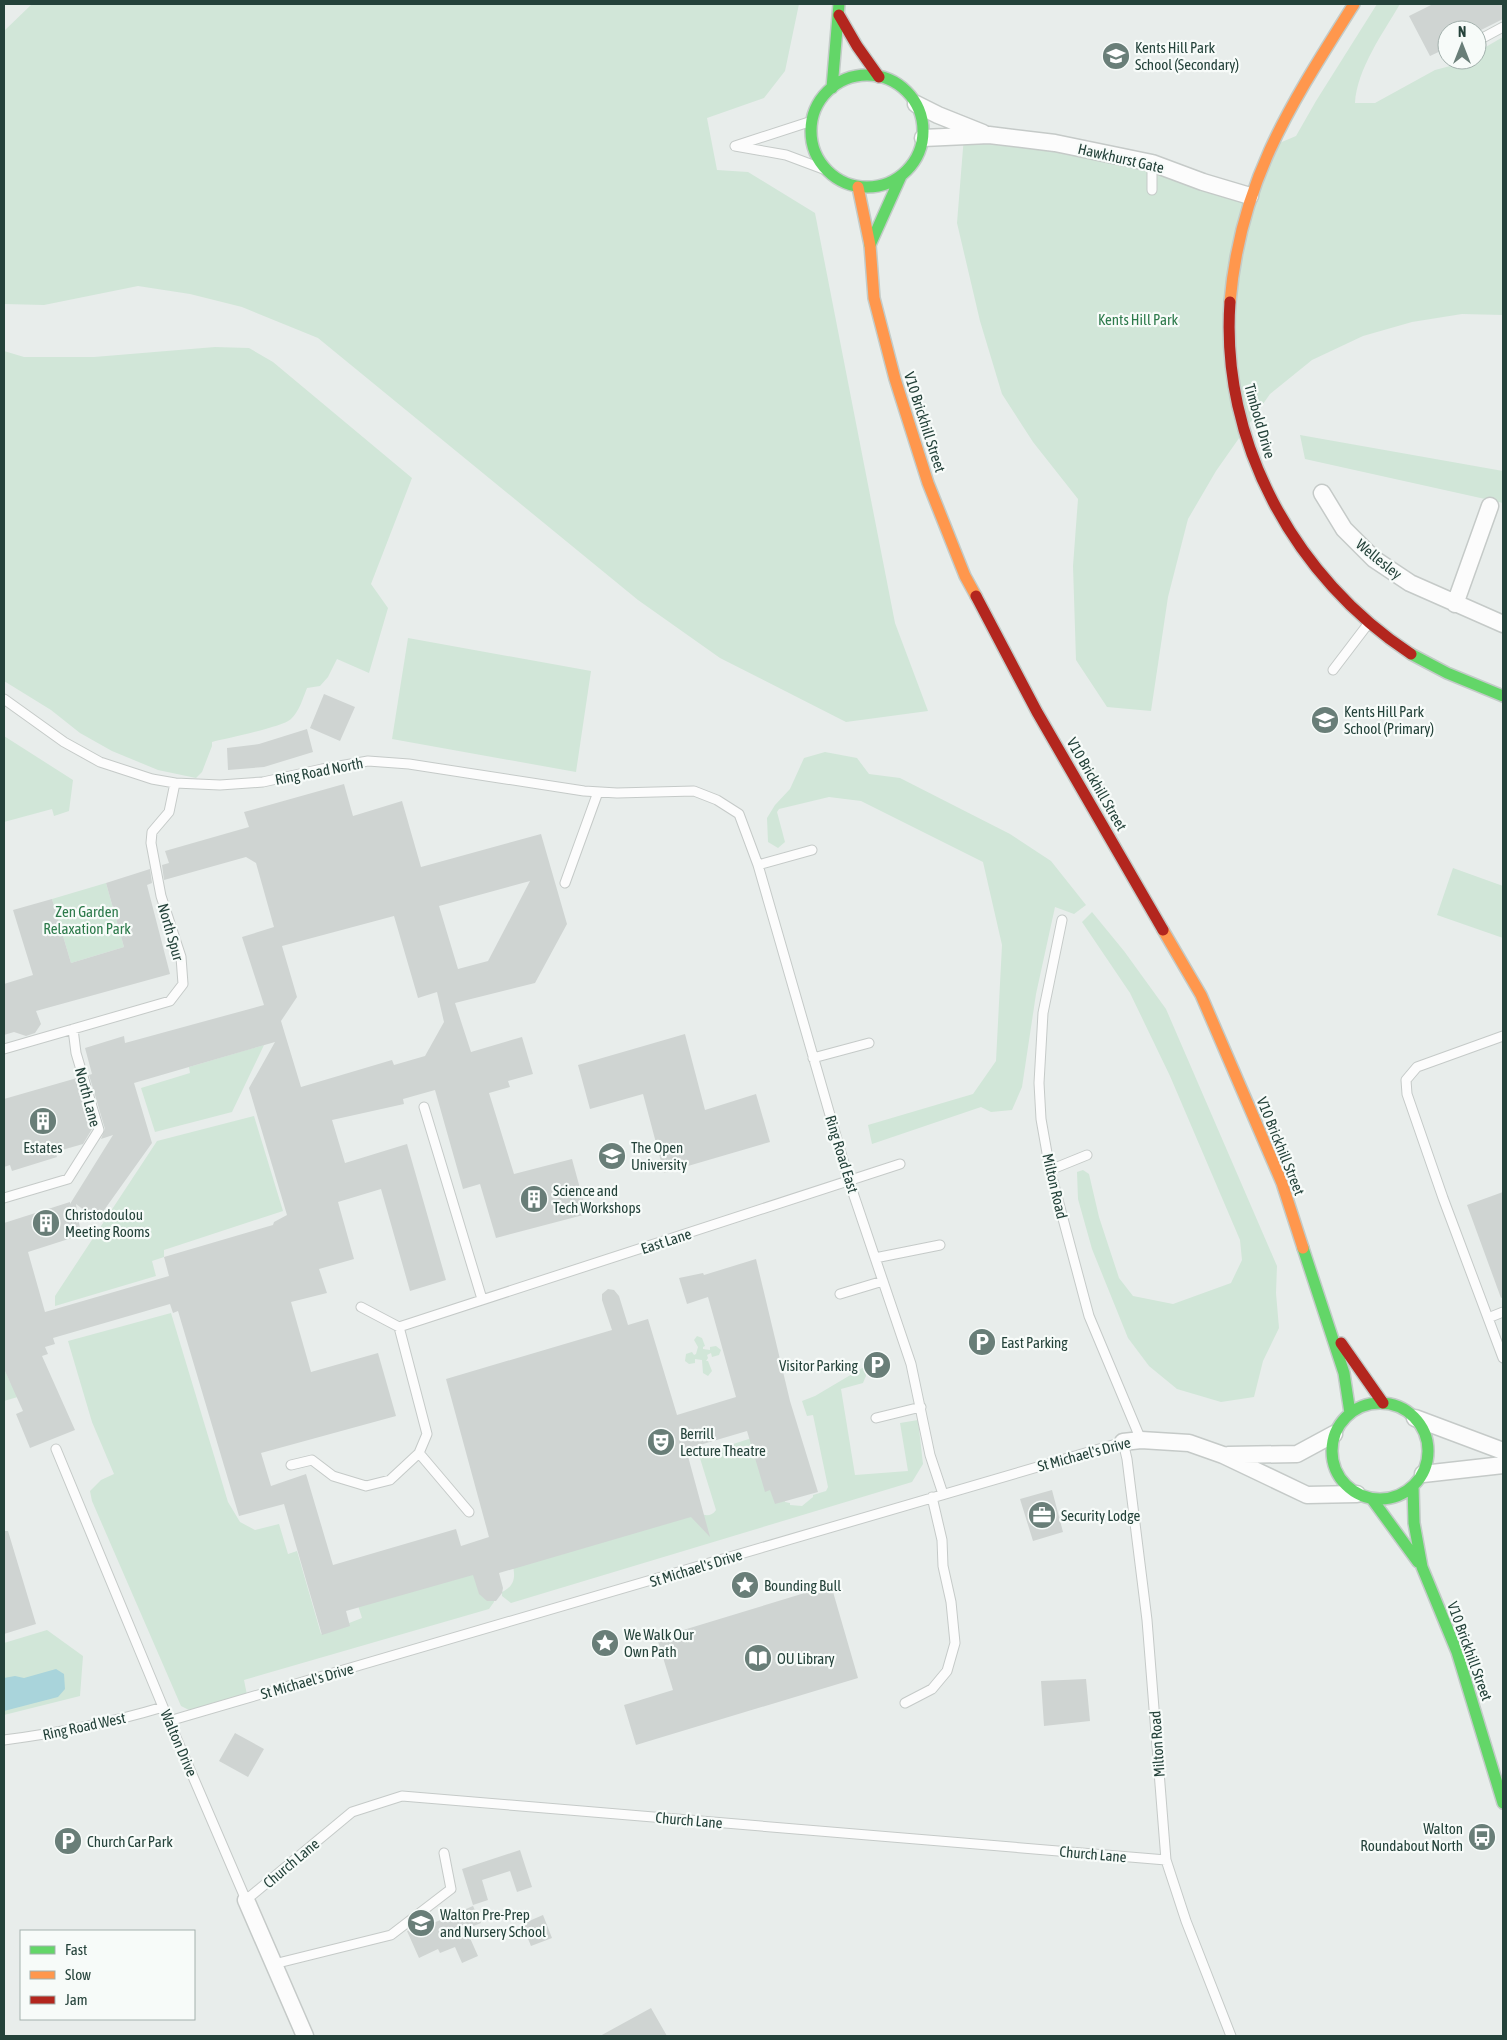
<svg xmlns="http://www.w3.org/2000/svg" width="1507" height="2040" font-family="'Asap Condensed',sans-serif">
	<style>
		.green { fill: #d1e6d8 }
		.water { fill: #a9d4db }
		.building { fill: #cfd4d2; fill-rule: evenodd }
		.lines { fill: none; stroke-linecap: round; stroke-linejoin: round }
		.lane-casing { stroke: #c5cac8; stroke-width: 11 }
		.street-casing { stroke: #c5cac8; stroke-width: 19 }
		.fast-casing { stroke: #c3cbc8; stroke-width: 14 }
		.slow-casing { stroke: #c3cbc8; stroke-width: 14 }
		.jam-casing { stroke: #c3cbc8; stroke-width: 14 }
		.lane { stroke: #fcfcfc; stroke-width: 9 }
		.street { stroke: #fcfcfc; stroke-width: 16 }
		.fast { stroke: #63d668; stroke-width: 11 }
		.slow { stroke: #ff974d; stroke-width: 11 }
		.jam { stroke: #b3261e; stroke-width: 11 }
		.labels { text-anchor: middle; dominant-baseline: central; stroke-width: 4.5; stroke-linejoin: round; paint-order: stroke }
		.poi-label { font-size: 15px; fill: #24423a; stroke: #f7fbf9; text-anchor: start }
		.street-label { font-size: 15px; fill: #24423a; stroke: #f7fbf9 }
		.park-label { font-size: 15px; fill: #2d7a4b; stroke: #f7fbf9 }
	</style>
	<rect width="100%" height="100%" fill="#e8edeb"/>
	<path class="green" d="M32,4H799L785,71L764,98L707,118L717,170L748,172L815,213L895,623L928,711L846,722L720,658L638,600L318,338L242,307L190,294L138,286L44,305L4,304V31Z
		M1377,4H1400C1383,33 1357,69 1355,103H1375L1435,70L1454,65L1464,60H1477V52L1503,37V315L1462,314L1412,322L1363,336L1312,360L1270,394L1216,471L1188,519L1168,597L1151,711L1107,707L1076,660L1073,566L1078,499L1033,442L1002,394L980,321L957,223L964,136L1055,143L1250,196L1270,147L1296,136L1316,101Z
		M215,347L249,348L273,362L412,478L371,584L388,608L369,673L337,659L328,677L320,686L307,688C303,698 299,712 291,719C283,727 227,738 212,742V746L202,772L196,778L158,770L112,751L80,733L51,710L4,681V351L24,357H94Z
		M1300,435L1503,471V503L1305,459Z
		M408,638L591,671L576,772L392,739Z
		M4,736L73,780L69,811L54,816L52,809L4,822Z
		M825,752L857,758L869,774L900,778L1010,834L1051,861L1086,905L1074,914L1055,907L1036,994L1022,1087L1012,1110L991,1112L981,1107L872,1144L868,1125L973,1094L996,1061L1002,945L983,862L861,801L829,797L779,809L777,812L785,842L778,848L768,842L767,818L775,805L790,789L804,758Z
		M1453,868L1503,886V938L1437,915Z
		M106,883L124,947L71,963L52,899Z
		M1092,912L1124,951L1166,1009L1277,1266L1276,1293L1279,1328L1263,1361L1254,1397L1221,1402L1177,1389L1149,1366L1128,1338L1092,1249L1078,1199L1077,1172L1083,1170L1089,1174L1099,1217L1119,1278L1133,1296L1173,1304L1231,1283L1242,1260L1240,1240L1170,1076L1130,993L1082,922Z
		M264,1045L232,1112L155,1132L141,1088L190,1073L189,1067Z
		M254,1116L283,1211L164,1250V1257L152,1261L156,1276L55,1306V1296L157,1141Z
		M171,1313L228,1502L240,1522L255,1530L279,1524L288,1554L297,1551L321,1634L362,1618L355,1596L475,1561L494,1598V1602L489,1609L244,1680L247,1695L197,1710H189L181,1706L92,1501L90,1491L101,1480L114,1474L92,1422L68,1341Z
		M697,1336L702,1338L705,1346L703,1347V1349L710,1350V1347L716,1346L721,1350L719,1355L712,1357L711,1353L707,1355L708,1358L706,1361H708L712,1371L708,1376L703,1373L702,1360L695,1359V1363L689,1364L685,1361L686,1354L692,1352L694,1355L696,1354L698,1347L694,1340Z
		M864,1367L866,1376L863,1383L841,1389L855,1475L908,1471L900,1423L918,1420L923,1464L912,1482L511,1603L502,1596V1592C515,1586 516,1576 512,1563L700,1514C707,1516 712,1516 716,1510L699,1455L755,1437L781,1490L785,1502L790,1503V1505L802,1506L813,1497V1495L826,1491L828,1487L813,1415L807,1416L802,1401L815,1396Z
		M4,1369L11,1384L21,1396L4,1401Z
		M47,1630L83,1656L80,1696L4,1715V1643Z"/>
	<path class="water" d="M56,1669L64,1674L65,1689L58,1697L4,1711V1678L15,1676L24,1678Z"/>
	<path class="building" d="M1433,4H1503V19L1481,30H1447V48L1430,56L1409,16Z
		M324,694L355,707L340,741L310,728Z
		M307,729L313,752L264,767L228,770L227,748L259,744Z
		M344,784L353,816L402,801L421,867L541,834L567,924L535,983L455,1003L471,1052L522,1037L533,1074L508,1081L510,1087L489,1093L514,1174L572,1159L587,1214L496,1238L480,1184L463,1189L435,1090L403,1099L404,1104L332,1120L345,1163L407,1144L446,1280L410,1291L381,1189L338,1202L354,1259L319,1269L327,1293L291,1302L311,1372L378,1353L396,1416L261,1453L271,1486L306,1474L333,1565L456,1529L461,1546L489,1537L446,1379L612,1330L602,1300V1294L608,1289L614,1290L619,1296L628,1325L648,1319L677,1415L736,1397L708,1297L687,1304L679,1278L703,1273L704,1275L756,1259L790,1401L818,1492L775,1504L770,1490L765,1492L747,1431L686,1449L710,1537L691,1517L499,1573L503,1588L502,1593L496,1601H487L479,1594L473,1575L346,1611L350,1626L322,1635L284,1504L239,1516L178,1311L173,1313L170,1304L53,1338L55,1344L45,1347L48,1354L42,1356L75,1430L30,1448L16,1414L23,1411L4,1369V1223L70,1202V1204L113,1135L101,1139L105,1129L89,1075L92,1074L85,1048L124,1036L125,1043L264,1005L242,937L274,927L256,863L246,857L164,880L162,865L169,863L165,851L249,827L244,812ZM530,881L488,961L458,969L439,906ZM394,916L418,998L437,992L444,1022L425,1056L394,1065L392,1060L301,1087L281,1021L297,997L282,946ZM275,1042L249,1088L287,1215L274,1222L273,1225L164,1257L169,1276L45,1312L28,1252L81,1235L76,1204L97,1220L152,1143L134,1083Z
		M150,869L152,883L147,885L170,974L36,1011L41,1024L35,1033L26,1036L14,1032L4,1035V984L33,975L13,910L52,899L71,963L124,947L106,883Z
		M685,1034L705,1110L756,1094L770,1142L664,1173L643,1094L590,1109L578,1065Z
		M77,1078L92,1129L83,1144L55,1152L57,1157L12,1171L10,1165L4,1167V1099Z
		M1503,1192V1297L1501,1298L1467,1205Z
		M1052,1490L1063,1532L1033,1541L1020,1499Z
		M4,1531H8L36,1624L4,1634Z
		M831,1585L858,1678L636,1745L624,1705L673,1690L657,1638Z
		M1086,1679L1090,1721L1044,1726L1041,1681Z
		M235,1733L264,1749L248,1777L219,1761Z
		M520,1850L532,1887L517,1892L510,1871L482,1880L488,1900L473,1905L462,1869Z
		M473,1906L481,1923L466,1929L478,1956L462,1963L455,1947L440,1953L438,1949L419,1958L407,1931L429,1921L431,1924Z
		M543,1915L552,1938L531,1946L522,1924Z
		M651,2008L667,2036H600Z"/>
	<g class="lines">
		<defs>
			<path id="lane" d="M1477,41L1503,27
				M812,121L735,146L786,155L826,170
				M1152,163V190
				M1333,670L1368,624
				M4,699L64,742L100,762L152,779L175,783L220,785L263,782L322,769L368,761L409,764L584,791L617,793L694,791L717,800L739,814L758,865L849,1181L911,1364L930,1455L943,1494
				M758,865L812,850
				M565,883L598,792
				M1062,920L1043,1013L1039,1083L1041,1119L1050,1170L1089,1316L1141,1440
				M1503,1036L1417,1067L1406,1080L1407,1094L1443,1198L1503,1358
				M4,1049L170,1001L183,984L181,957L161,896L151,843L152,832L169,812L175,783
				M813,1058L869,1043
				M424,1107L482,1299
				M1050,1170L1087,1155
				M4,1198L68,1179L99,1130L76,1053L73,1029
				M875,1258L940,1245
				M840,1294L883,1281
				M1488,1318L1503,1312
				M399,1327L900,1164
				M876,1418L921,1407
				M56,1449L163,1707L246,1900L352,1812L402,1796L1166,1860
				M419,1453L469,1512
				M291,1465L312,1460L333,1476L366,1486L390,1480L419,1453L427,1434L399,1327L361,1307
				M905,1703L932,1689L947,1671L955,1643L951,1602L943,1566L942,1540L932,1497
				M169,1721L1123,1442L1127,1459L1147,1620L1166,1860L1186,1921L1231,2036
				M4,1740C58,1733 110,1723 163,1707
				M274,1964L391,1935L451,1889L444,1853"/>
			<path id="street" d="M916,104L938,115L983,133
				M923,138L989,135L1055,143L1152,163L1203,182L1250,196
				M1322,493L1344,529L1374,559L1410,583L1503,624
				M1455,604L1490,506
				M1415,1418L1503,1451
				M1123,1442L1141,1440L1189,1443L1223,1455L1307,1495L1357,1494
				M1228,1455L1297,1454L1334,1434
				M1423,1474L1503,1465
				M246,1900L305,2036"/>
			<path id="fast" d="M811 131a56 56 0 1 1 112 0a56 56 0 1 1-112 0Z
				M832,88L839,4
				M870,245L901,176
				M1411,654L1447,673L1503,696
				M1303,1248L1344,1373L1350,1413
				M1332 1451a48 48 0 1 1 96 0a48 48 0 1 1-96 0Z
				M1413,1486L1414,1523L1422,1567L1457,1652L1503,1803
				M1372,1499L1418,1562"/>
			<path id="slow" d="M858,187L870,245L874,298L895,379L928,483L965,576L976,596
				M1230,302C1240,181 1291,104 1354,4
				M1163,930L1201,995L1282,1183L1303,1248"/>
			<path id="jam" d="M839,15L857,46L879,77
				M1230,302C1220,442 1295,578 1411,654
				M976,596L1037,712L1163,930
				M1341,1343L1383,1403"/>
		</defs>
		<use href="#lane" class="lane-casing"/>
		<use href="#street" class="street-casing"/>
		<use href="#fast" class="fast-casing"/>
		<use href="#slow" class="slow-casing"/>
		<use href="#jam" class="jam-casing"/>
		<use href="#lane" class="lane"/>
		<use href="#street" class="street"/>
		<use href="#fast" class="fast"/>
		<use href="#slow" class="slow"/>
		<use href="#jam" class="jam"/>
	</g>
	<defs>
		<symbol id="school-disc" viewBox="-11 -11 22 22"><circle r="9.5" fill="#697e78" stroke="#f7fbf9"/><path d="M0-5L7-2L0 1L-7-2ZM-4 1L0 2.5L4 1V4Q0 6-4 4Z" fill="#fff"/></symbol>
		<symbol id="building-disc" viewBox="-11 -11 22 22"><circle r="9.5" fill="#697e78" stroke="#f7fbf9"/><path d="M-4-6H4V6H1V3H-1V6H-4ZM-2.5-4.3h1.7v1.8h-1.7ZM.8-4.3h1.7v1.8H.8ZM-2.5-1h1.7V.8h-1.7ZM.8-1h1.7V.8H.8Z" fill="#fff"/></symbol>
		<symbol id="university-disc" viewBox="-11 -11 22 22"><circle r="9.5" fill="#697e78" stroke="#f7fbf9"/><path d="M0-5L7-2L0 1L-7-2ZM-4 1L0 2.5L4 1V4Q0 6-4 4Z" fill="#fff"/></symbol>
		<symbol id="parking-disc" viewBox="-11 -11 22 22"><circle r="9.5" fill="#697e78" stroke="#f7fbf9"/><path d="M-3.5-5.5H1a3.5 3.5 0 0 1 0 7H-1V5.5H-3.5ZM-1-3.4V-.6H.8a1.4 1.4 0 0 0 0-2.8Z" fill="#fff"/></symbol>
		<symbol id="theatre-disc" viewBox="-11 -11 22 22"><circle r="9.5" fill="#697e78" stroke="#f7fbf9"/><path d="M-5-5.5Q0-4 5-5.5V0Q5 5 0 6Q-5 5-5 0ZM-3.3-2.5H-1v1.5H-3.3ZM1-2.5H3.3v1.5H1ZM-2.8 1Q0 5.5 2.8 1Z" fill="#fff"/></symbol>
		<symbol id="office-disc" viewBox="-11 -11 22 22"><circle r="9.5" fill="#697e78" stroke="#f7fbf9"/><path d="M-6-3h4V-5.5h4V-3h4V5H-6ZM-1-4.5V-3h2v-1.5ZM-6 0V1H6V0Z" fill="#fff"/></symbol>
		<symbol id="sight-disc" viewBox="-11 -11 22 22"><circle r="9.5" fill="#697e78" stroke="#f7fbf9"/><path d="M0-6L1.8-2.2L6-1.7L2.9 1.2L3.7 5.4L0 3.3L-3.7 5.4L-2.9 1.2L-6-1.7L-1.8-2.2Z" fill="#fff"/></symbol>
		<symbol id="library-disc" viewBox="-11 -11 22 22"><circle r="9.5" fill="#697e78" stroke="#f7fbf9"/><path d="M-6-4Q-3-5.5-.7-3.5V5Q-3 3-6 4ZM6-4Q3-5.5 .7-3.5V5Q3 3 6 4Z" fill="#fff"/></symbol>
		<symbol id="bus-disc" viewBox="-11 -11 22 22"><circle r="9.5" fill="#697e78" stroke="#f7fbf9"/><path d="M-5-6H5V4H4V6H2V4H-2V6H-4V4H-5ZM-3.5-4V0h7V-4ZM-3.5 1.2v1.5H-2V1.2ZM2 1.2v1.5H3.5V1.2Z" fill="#fff"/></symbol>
	</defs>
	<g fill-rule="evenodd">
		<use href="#school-disc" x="1100" y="40" width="32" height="32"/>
		<use href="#school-disc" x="1309" y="704" width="32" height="32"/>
		<use href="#building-disc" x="27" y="1105" width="32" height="32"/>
		<use href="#university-disc" x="596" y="1140" width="32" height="32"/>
		<use href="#building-disc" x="518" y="1183" width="32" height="32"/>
		<use href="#building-disc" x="30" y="1207" width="32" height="32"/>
		<use href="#parking-disc" x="966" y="1326" width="32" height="32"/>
		<use href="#parking-disc" x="861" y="1349" width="32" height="32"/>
		<use href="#theatre-disc" x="645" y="1426" width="32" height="32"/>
		<use href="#office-disc" x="1026" y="1499" width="32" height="32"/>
		<use href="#sight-disc" x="729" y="1569" width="32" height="32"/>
		<use href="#sight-disc" x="589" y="1627" width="32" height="32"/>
		<use href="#library-disc" x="742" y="1642" width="32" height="32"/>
		<use href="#bus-disc" x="1466" y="1821" width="32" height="32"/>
		<use href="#parking-disc" x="52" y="1825" width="32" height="32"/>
		<use href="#school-disc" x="405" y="1907" width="32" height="32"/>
	</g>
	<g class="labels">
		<g class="poi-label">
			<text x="1135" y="47">Kents Hill Park<tspan x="1135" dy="17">School (Secondary)</tspan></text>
			<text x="1344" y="711">Kents Hill Park<tspan x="1344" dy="17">School (Primary)</tspan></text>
			<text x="43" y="1147" text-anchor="middle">Estates</text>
			<text x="631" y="1147">The Open<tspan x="631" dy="17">University</tspan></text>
			<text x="553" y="1190">Science and<tspan x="553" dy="17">Tech Workshops</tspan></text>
			<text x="65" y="1214">Christodoulou<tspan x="65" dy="17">Meeting Rooms</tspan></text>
			<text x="1001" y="1342">East Parking</text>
			<text x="858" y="1365" text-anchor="end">Visitor Parking</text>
			<text x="680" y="1433">Berrill<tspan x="680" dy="17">Lecture Theatre</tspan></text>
			<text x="1061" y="1515">Security Lodge</text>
			<text x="764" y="1585">Bounding Bull</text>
			<text x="624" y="1634">We Walk Our<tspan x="624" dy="17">Own Path</tspan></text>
			<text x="777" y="1658">OU Library</text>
			<text x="1463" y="1828" text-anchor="end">Walton<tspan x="1463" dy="17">Roundabout North</tspan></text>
			<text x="87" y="1841">Church Car Park</text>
			<text x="440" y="1914">Walton Pre-Prep<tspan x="440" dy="17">and Nursery School</tspan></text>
		</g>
		<g class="street-label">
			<text transform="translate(1121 158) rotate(13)">Hawkhurst Gate</text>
			<text transform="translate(1260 421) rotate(74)">Timbold Drive</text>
			<text transform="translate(925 422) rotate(72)">V10 Brickhill Street</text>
			<text transform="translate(1379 559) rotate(39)">Wellesley</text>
			<text transform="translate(319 771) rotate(-11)">Ring Road North</text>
			<text transform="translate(1097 784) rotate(60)">V10 Brickhill Street</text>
			<text transform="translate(171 932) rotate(74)">North Spur</text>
			<text transform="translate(88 1097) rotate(75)">North Lane</text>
			<text transform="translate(1281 1146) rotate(68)">V10 Brickhill Street</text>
			<text transform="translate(842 1154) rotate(73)">Ring Road East</text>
			<text transform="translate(1055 1186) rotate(77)">Milton Road</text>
			<text transform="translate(666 1241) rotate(-18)">East Lane</text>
			<text transform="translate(1084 1454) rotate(-15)">St Michael's Drive</text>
			<text transform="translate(696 1568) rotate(-17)">St Michael's Drive</text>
			<text transform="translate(1470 1651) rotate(70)">V10 Brickhill Street</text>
			<text transform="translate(307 1681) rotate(-16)">St Michael's Drive</text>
			<text transform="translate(84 1726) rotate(-12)">Ring Road West</text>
			<text transform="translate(179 1743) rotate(67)">Walton Drive</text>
			<text transform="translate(1157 1744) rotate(-94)">Milton Road</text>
			<text transform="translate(689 1820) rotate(5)">Church Lane</text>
			<text transform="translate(1093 1854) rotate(5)">Church Lane</text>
			<text transform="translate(291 1863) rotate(-40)">Church Lane</text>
		</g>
		<g class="park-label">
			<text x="1138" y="319">Kents Hill Park</text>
			<text x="87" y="911">Zen Garden<tspan x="87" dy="17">Relaxation Park</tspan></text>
		</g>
	</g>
	<rect width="1507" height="2040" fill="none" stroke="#24423a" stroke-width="10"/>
	<rect x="20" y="1930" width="175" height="90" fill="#f7fbf9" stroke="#a3b1ad"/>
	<rect x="30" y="1946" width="25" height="8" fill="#63d668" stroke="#a3b1ad"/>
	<text x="65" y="1955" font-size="15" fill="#24423a">Fast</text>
	<rect x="30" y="1971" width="25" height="8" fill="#ff974d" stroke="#a3b1ad"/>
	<text x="65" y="1980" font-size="15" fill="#24423a">Slow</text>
	<rect x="30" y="1996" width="25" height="8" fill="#b3261e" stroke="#a3b1ad"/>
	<text x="65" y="2005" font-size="15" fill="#24423a">Jam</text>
	<g transform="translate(1462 45)"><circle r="24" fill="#f7fbf9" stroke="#a3b1ad"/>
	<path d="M0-4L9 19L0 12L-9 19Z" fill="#697e78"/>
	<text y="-8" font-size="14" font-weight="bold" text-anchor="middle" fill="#24423a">N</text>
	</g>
</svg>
